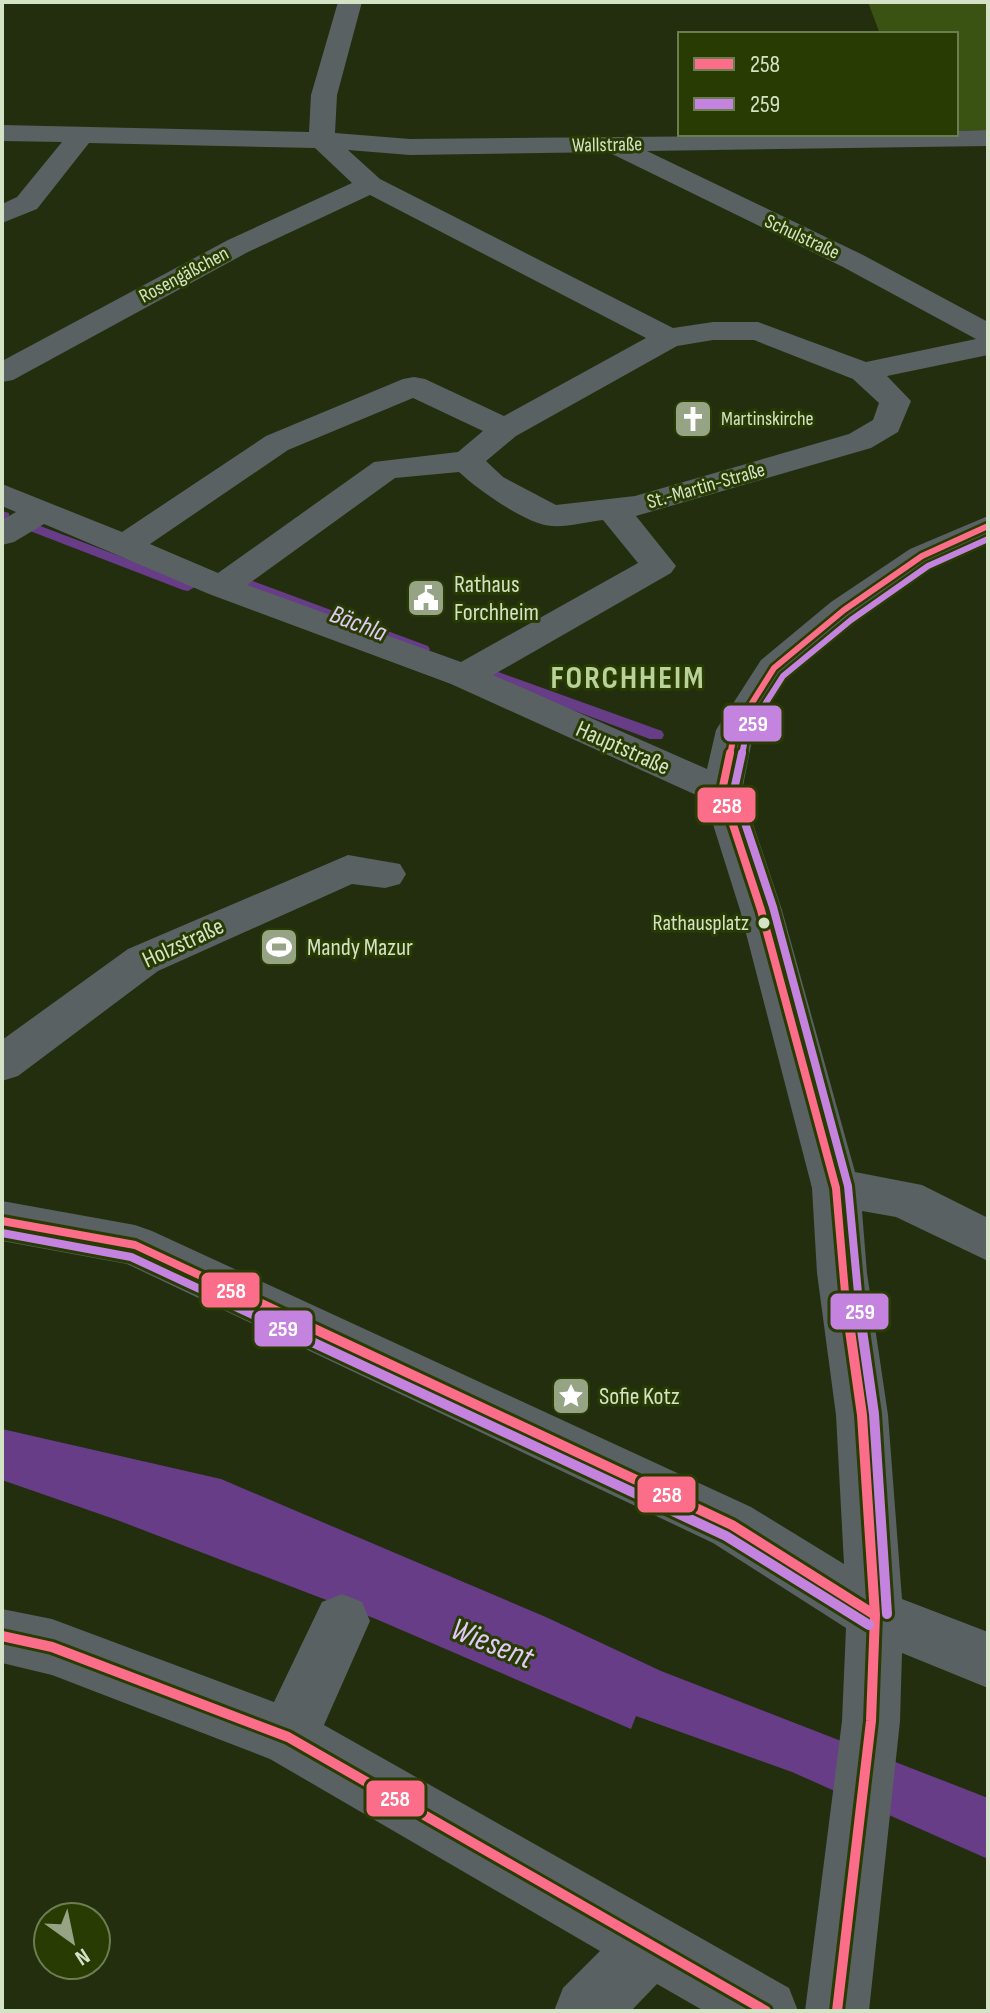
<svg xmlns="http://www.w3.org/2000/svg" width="990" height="2013" font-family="'Sofia Sans Condensed',sans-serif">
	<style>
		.green { fill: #3b5312 }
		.water { fill: #673d88 }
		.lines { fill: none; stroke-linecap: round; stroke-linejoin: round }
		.stream { fill: #673d88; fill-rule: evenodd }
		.minor { fill: #596162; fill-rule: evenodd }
		.bus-1-far2-casing { stroke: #273b02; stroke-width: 11 }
		.bus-1-far1-casing { stroke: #273b02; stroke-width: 14 }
		.bus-1-casing { stroke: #273b02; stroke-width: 16 }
		.bus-2-far2-casing { stroke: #273b02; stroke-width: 11 }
		.bus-2-far1-casing { stroke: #273b02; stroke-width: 14 }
		.bus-2-casing { stroke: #273b02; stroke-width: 16 }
		.bus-1-far2 { stroke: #fb6d88; stroke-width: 6 }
		.bus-1-far1 { stroke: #fb6d88; stroke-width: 8 }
		.bus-1 { stroke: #fb6d88; stroke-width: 10 }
		.bus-2-far2 { stroke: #c483df; stroke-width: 6 }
		.bus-2-far1 { stroke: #c483df; stroke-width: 8 }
		.bus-2 { stroke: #c483df; stroke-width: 10 }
		.bus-dot { fill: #d4e2c5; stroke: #273b02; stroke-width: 3 }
		.labels { text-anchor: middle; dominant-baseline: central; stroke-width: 6; stroke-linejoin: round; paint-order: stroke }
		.far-street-label { font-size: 20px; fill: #d4e2c5; stroke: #273b02 }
		.far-poi-label { font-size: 20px; fill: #d4e2c5; stroke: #273b02; text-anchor: start }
		.bus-label { font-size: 22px; fill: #d4e2c5; stroke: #273b02; text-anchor: end }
		.poi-label { font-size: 24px; fill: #d4e2c5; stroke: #273b02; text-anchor: start }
		.street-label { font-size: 24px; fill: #d4e2c5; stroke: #273b02 }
		.water-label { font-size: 26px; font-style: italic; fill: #e1c9f8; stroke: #273b02 }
		.district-label { font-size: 32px; font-weight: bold; letter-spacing: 2px; fill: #b8d299; stroke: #273b02 }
		.near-water-label { font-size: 32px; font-style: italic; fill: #e1c9f8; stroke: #273b02 }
		.line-badge { stroke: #273b02; stroke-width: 3 }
		.badge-label { font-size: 22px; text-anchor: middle; font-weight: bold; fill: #fff }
	</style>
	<rect width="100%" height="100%" fill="#232e0f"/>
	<path class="green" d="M868,2H988V130L956,131V34H880Z"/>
	<path class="water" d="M2,1429L221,1479L548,1618L661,1671L988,1798V1859L792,1772L636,1716L631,1729L376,1619L117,1520L2,1480Z"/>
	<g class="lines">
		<path class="stream" d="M2,511L9,513V519L2,520Z
			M35,524L193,584L195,587L188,591L183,590L30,531L28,528Z
			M242,577L428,646L430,649L428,652H418L237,584V578Z
			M479,665L662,731L664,735L662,739H650L474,673V667Z"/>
		<path class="minor" d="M338,2H362L337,95L335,133L410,139L956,134V131L988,130V146L647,151L863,255L988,322V355L887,376L911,401L898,432L871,448L636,516L676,566L671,573L493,675L707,769L716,730L761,660L831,602L910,549L988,516V539L934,563L857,618L787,676L754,730L742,791L782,910L855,1172L922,1185L988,1218V1261L896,1217L862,1211L867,1273L888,1415L902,1599L988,1632V1688L902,1653L900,1721L869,2011H805L842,1721L846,1628L713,1543L127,1264L2,1241V1201L135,1225L152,1231L751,1507L844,1564L836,1415L817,1273L812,1188L740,910L705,799L451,684L209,594L44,524L14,542L2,545V520L16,512L2,506V484L122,532L266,436L403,379L414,377L425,379L504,416L646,338L370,195L248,252L13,380L2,382V361L228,240L352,183L315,148L89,143L37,209L2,223V204L17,197L62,142L2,141V125L309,132L311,95ZM348,150L410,155L608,152L843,267L976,339L866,362L758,322H713L673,328L380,179ZM713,340H754L853,379L879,403L873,420L849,434L635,496L556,505L503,477L486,461L516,436L677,346ZM413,398L483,431L458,452L374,462L218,573L150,544L288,450ZM459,472C477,489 527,525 552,526C568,527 586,522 603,520L638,563L461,662L247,585L395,478Z
			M348,855L400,864L406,874L400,884L385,888L352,884L158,971L18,1076L2,1081V1040L128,949Z
			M342,1594L362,1602L370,1621L324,1725L789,1988L798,2011H704L657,1984L631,2011H554L563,1988L600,1951L270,1759L52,1675L2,1663V1609L52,1619L274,1702L322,1602Z"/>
		<defs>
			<path id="bus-1-far2" d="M730,755L735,730L774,668L844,610L922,556L988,526"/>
			<path id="bus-1-far1" d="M730,753L722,791L761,910L836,1188L846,1304
				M2,1221L135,1245L261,1304"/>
			<path id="bus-1" d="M257,1302L732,1525L875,1615
				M2,1636L52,1647L288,1737L766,2011
				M837,2011L871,1721L875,1615L862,1415L846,1302"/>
			<path id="bus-2-far2" d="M742,755L746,734L783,676L851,620L928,566L988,539"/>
			<path id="bus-2-far1" d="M742,753L734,790L773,907L848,1186L859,1304
				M2,1233L131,1257L232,1304"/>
			<path id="bus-2" d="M227,1302L726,1536L869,1625
				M858,1302L874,1414L887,1614"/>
		</defs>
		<use href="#bus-1-far2" class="bus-1-far2-casing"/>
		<use href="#bus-1-far1" class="bus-1-far1-casing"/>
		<use href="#bus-1" class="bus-1-casing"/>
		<use href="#bus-2-far2" class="bus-2-far2-casing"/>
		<use href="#bus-2-far1" class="bus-2-far1-casing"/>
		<use href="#bus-2" class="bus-2-casing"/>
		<use href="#bus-1-far2" class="bus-1-far2"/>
		<use href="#bus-1-far1" class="bus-1-far1"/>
		<use href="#bus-1" class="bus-1"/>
		<use href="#bus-2-far2" class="bus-2-far2"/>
		<use href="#bus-2-far1" class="bus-2-far1"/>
		<use href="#bus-2" class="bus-2"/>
	</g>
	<defs>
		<symbol id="church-square" viewBox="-11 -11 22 22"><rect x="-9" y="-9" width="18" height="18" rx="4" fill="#96a385" stroke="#273b02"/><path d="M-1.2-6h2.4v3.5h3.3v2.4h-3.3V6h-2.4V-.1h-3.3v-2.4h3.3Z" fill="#fff"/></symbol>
		<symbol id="civic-square" viewBox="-11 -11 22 22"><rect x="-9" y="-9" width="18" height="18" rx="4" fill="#96a385" stroke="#273b02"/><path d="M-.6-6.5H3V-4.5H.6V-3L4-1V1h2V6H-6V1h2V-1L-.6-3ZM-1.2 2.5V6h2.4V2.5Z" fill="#fff"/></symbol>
		<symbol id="stadium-square" viewBox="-11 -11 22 22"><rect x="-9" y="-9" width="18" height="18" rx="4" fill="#96a385" stroke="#273b02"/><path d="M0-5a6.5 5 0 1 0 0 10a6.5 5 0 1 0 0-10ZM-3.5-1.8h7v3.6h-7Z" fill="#fff"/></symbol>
		<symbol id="sight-square" viewBox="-11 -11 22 22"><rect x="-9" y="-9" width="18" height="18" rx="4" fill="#96a385" stroke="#273b02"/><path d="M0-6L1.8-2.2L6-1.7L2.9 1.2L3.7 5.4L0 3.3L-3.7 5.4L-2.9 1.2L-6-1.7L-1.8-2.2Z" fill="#fff"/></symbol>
	</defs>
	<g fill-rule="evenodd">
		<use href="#church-square" x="671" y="397" width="44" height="44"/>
		<use href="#civic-square" x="404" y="576" width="44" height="44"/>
		<use href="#stadium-square" x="257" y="925" width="44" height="44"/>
		<use href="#sight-square" x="549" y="1374" width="44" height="44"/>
	</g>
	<circle class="bus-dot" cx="764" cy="923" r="7"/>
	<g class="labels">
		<g class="far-street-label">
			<text transform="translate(607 145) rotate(-1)">Wallstraße</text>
			<text transform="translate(802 237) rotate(25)">Schulstraße</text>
			<text transform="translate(184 275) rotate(-28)">Rosengäßchen</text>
			<text transform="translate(706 486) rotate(-16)">St.-Martin-Straße</text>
		</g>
		<g class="far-poi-label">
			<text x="721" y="419">Martinskirche</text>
		</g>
		<g class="bus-label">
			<text x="749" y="923">Rathausplatz</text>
		</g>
		<g class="poi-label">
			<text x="454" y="584">Rathaus<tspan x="454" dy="28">Forchheim</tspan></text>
			<text x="307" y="947">Mandy Mazur</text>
			<text x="599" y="1396">Sofie Kotz</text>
		</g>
		<g class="street-label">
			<text transform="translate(623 748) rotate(24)">Hauptstraße</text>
			<text transform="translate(183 943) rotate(-25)">Holzstraße</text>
		</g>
		<g class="water-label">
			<text transform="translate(358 624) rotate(21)">Bächla</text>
		</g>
		<g class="district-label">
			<text x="628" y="678">FORCHHEIM</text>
		</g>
		<g class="near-water-label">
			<text transform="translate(492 1644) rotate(22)">Wiesent</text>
		</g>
	</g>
	<g class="line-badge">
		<rect x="722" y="704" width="61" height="39" rx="8" fill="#c483df"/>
		<rect x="696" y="786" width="61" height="38" rx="8" fill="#fb6d88"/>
		<rect x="200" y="1271" width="61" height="38" rx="8" fill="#fb6d88"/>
		<rect x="829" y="1292" width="61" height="39" rx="8" fill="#c483df"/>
		<rect x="253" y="1309" width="61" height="39" rx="8" fill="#c483df"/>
		<rect x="636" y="1475" width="61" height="39" rx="8" fill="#fb6d88"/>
		<rect x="365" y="1779" width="61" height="39" rx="8" fill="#fb6d88"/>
	</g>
	<g class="badge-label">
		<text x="753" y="731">259</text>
		<text x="727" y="813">258</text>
		<text x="231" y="1298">258</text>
		<text x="860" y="1319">259</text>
		<text x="283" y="1336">259</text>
		<text x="667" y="1502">258</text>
		<text x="395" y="1806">258</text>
	</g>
	<rect width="990" height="2013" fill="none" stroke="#d4e2c5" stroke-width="8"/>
	<rect x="678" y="32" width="280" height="104" fill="#273b02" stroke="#6c7e50" stroke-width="2"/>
	<rect x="694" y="58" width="40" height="12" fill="#fb6d88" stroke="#6c7e50" stroke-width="2"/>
	<text x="750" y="72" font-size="24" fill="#d4e2c5">258</text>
	<rect x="694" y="98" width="40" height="12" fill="#c483df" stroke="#6c7e50" stroke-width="2"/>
	<text x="750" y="112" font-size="24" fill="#d4e2c5">259</text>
	<g transform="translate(72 1941) rotate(147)"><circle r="38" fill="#273b02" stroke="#6c7e50" stroke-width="2"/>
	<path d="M0-6L14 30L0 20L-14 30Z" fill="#96a385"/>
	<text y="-12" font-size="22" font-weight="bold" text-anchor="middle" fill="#d4e2c5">N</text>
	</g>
</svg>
